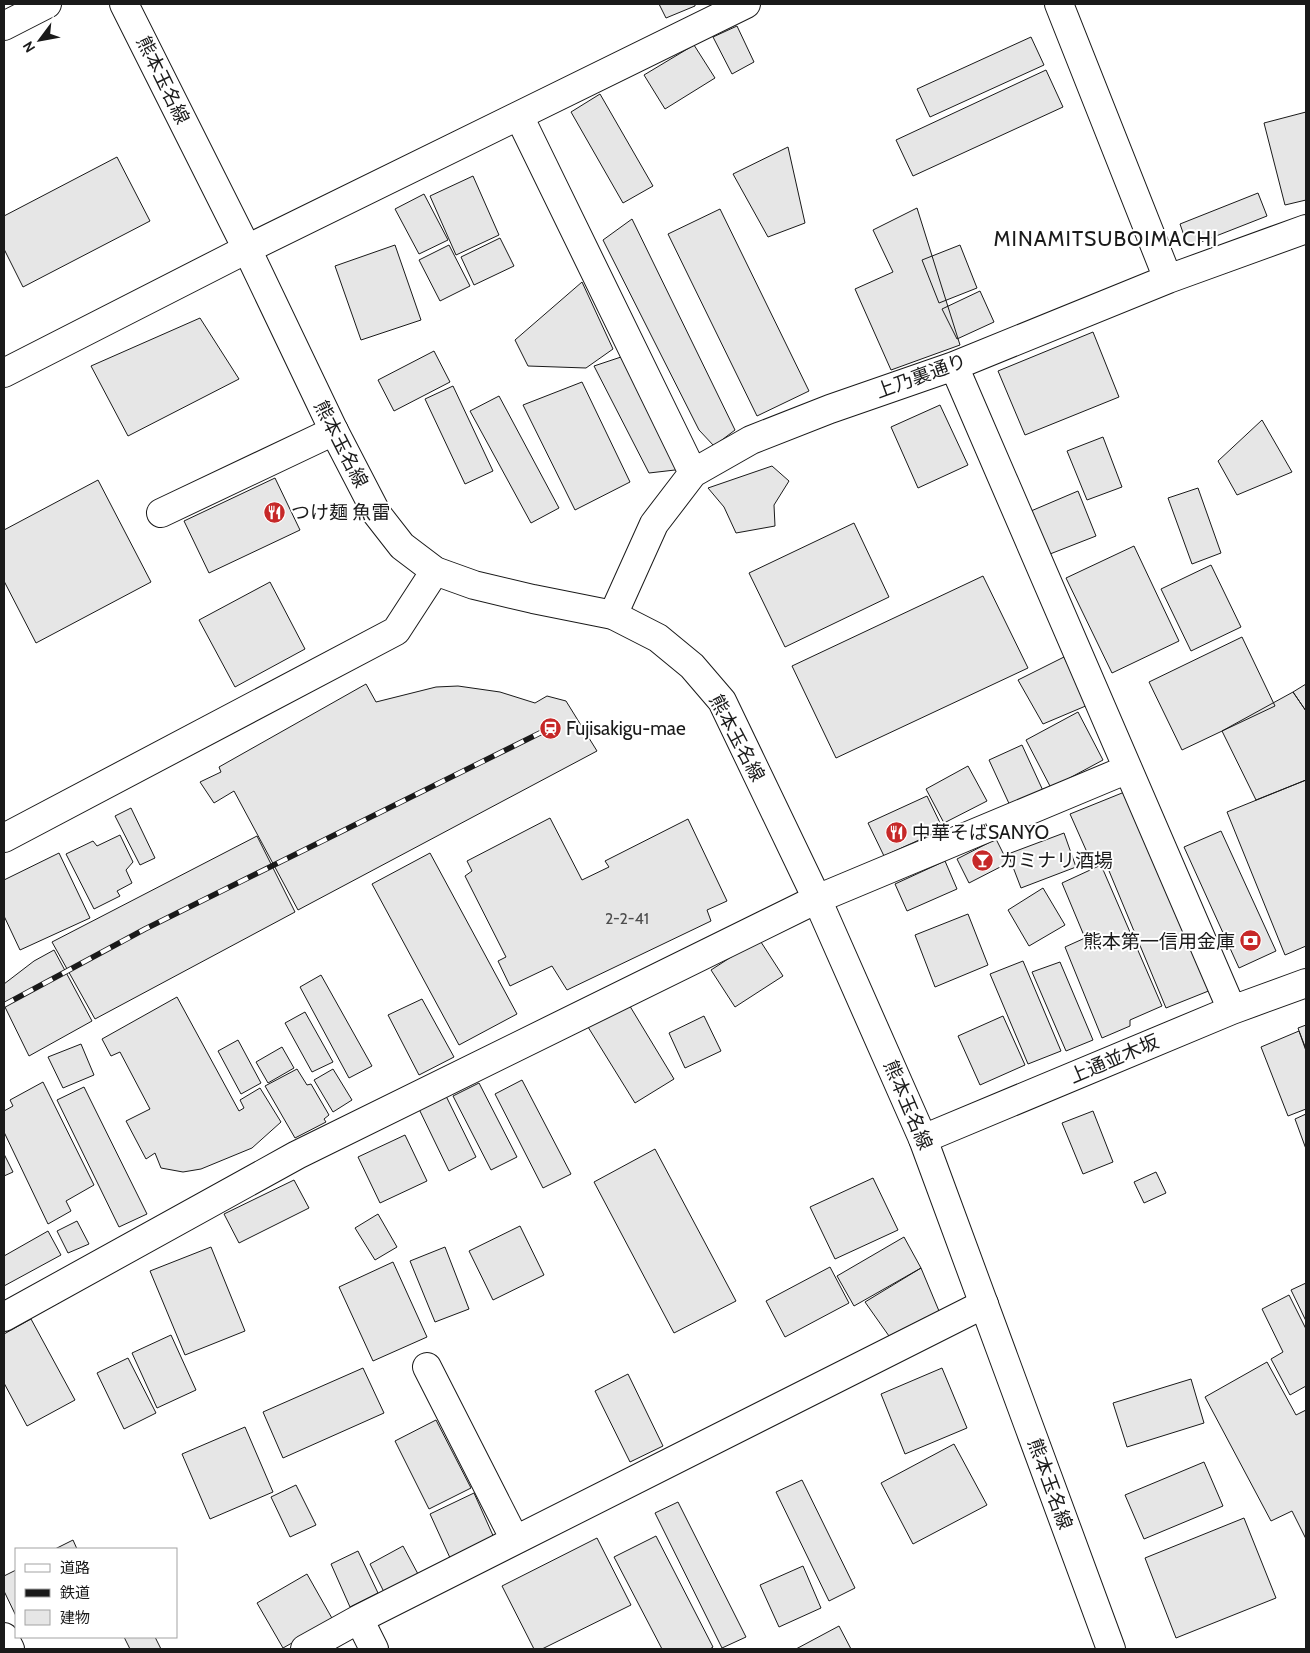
<svg xmlns="http://www.w3.org/2000/svg" width="1310" height="1653" font-family="Cabin,'Noto Sans JP',sans-serif">
	<style>
		.building { fill: #e6e6e6; stroke: #1a1a1a }
		.lines { fill: none; stroke-linecap: round; stroke-linejoin: round }
		.minor-casing { stroke: #1a1a1a; stroke-width: 30 }
		.major-casing { stroke: #1a1a1a; stroke-width: 30 }
		.highway-casing { stroke: #1a1a1a; stroke-width: 30 }
		.minor { stroke: #fff; stroke-width: 28 }
		.major { stroke: #fff; stroke-width: 28 }
		.highway { stroke: #fff; stroke-width: 28 }
		.rail-casing { stroke: #1a1a1a; stroke-width: 5.5 }
		.rail { stroke: #fff; stroke-width: 4; stroke-dasharray: 11; stroke-linecap: butt }
		.labels { text-anchor: middle; dominant-baseline: central; stroke-width: 4; stroke-linejoin: round; paint-order: stroke }
		.number-label { font-size: 16px; fill: #4d4d4d }
		.street-label { font-size: 19px; fill: #1a1a1a; stroke: #fff }
		.poi-label { font-size: 19px; fill: #1a1a1a; stroke: #fff; text-anchor: start }
		.quarter-label { font-size: 21px; letter-spacing: 1px; fill: #1a1a1a; stroke: #fff }
	</style>
	<rect width="100%" height="100%" fill="#fff"/>
	<path class="building" d="M659,4H695V6L666,18Z
		M737,26L754,62L732,74L713,37Z
		M1031,37L1044,65L930,117L917,89Z
		M694,45L715,78L665,109L644,75Z
		M1046,70L1063,107L913,176L896,140Z
		M600,94L653,186L623,203L571,112Z
		M1306,112V200L1285,205L1264,123Z
		M788,147L805,223L768,237L733,174Z
		M117,157L150,221L23,287L4,249V216Z
		M473,176L499,235L456,255L430,196Z
		M1258,193L1267,216L1188,247L1180,224Z
		M424,194L448,240L419,254L395,209Z
		M917,208L960,345L891,370L855,289L893,272L873,230Z
		M720,209L809,391L757,416L668,234Z
		M632,219L735,430L714,446L699,430L603,240Z
		M500,238L514,266L474,285L461,257Z
		M395,245L421,320L361,340L335,266Z
		M449,245L470,286L440,301L419,260Z
		M960,245L977,288L939,303L922,260Z
		M582,282L613,349L586,368L528,366L515,340Z
		M980,291L994,322L957,339L942,309Z
		M200,318L239,379L128,436L91,366Z
		M1093,332L1119,397L1025,435L998,371Z
		M434,351L450,382L394,411L378,380Z
		M621,357L688,464L675,470L649,473L594,366Z
		M582,382L630,482L575,510L523,405Z
		M453,386L493,471L465,484L425,399Z
		M499,396L559,508L531,523L470,411Z
		M940,405L968,465L918,488L891,427Z
		M1262,420L1292,472L1237,495L1218,461Z
		M1103,437L1122,487L1087,500L1067,451Z
		M772,466L789,481L774,505L775,526L736,533L724,507L708,488Z
		M275,478L300,530L209,573L184,521Z
		M98,480L151,582L36,643L4,581V530Z
		M1198,488L1221,553L1192,564L1168,498Z
		M1078,491L1096,536L1050,554L1031,511Z
		M854,523L889,597L785,647L749,573Z
		M1134,546L1179,641L1112,673L1066,578Z
		M1211,565L1241,627L1191,651L1161,589Z
		M983,576L1028,668L836,758L792,666Z
		M270,582L305,649L235,687L199,620Z
		M1242,637L1275,706L1182,750L1149,682Z
		M1064,657L1088,705L1043,724L1018,680Z
		M366,684L376,702L436,687L458,686L500,692L535,703L547,696L566,701L597,751L298,910L234,791L214,803L200,782L221,772L219,767Z
		M1306,684V711L1293,692Z
		M1293,692L1306,711V780L1256,800L1222,731Z
		M1078,712L1103,760L1051,788L1026,740Z
		M1022,745L1045,795L1012,810L989,760Z
		M968,766L987,801L944,823L926,789Z
		M1306,780V946L1285,955L1227,812Z
		M1127,791L1211,990L1166,1008L1102,854L1090,859L1070,814Z
		M927,796L943,829L884,856L868,823Z
		M131,808L155,858L140,865L115,816Z
		M550,818L582,880L609,867L605,861L688,819L727,901L707,910L711,921L567,990L552,966L510,986L498,961L506,957L465,876L472,871L467,861Z
		M1221,831L1276,951L1239,968L1184,847Z
		M1064,833L1076,867L1021,888L1008,854Z
		M120,835L133,862L126,870L132,883L117,891L120,896L94,909L66,854L93,841L97,846Z
		M257,836L295,912L95,1019L52,942Z
		M996,839L1008,863L969,883L957,859Z
		M59,853L90,918L20,950L4,916V880Z
		M430,853L517,1014L459,1045L372,884Z
		M945,861L957,889L907,911L895,884Z
		M1101,865L1162,1006L1130,1020V1026L1102,1038L1065,947L1085,938L1062,883Z
		M1043,888L1065,925L1029,946L1008,910Z
		M968,914L988,965L935,987L915,935Z
		M759,939L783,976L735,1007L711,970Z
		M54,950L92,1021L29,1056L4,1005V984L34,961Z
		M1023,961L1061,1051L1028,1064L990,974Z
		M1060,962L1093,1040L1066,1051L1032,972Z
		M321,975L372,1066L349,1078L300,987Z
		M177,997L239,1111L244,1108L240,1100L260,1088L281,1122L252,1148L201,1169L183,1172L161,1168L155,1153L146,1159L126,1121L150,1109L120,1052L111,1056L102,1039Z
		M422,999L454,1057L419,1075L388,1015Z
		M628,1003L674,1079L635,1103L588,1027Z
		M305,1012L333,1062L312,1072L285,1023Z
		M704,1016L721,1051L685,1068L669,1033Z
		M1003,1016L1025,1065L980,1085L958,1036Z
		M1306,1025V1051L1298,1028Z
		M1299,1031L1306,1049V1109L1288,1116L1261,1047Z
		M238,1040L261,1083L241,1094L218,1051Z
		M81,1044L94,1075L63,1088L48,1057Z
		M282,1047L294,1068L268,1083L256,1062Z
		M297,1069L307,1085L311,1084L329,1115L324,1119L326,1122L295,1138L265,1086Z
		M333,1069L352,1100L333,1112L314,1080Z
		M522,1080L571,1174L543,1188L495,1094Z
		M43,1082L94,1185L66,1201L71,1211L48,1224L4,1132V1111L13,1106L10,1100Z
		M479,1083L517,1157L491,1170L453,1096Z
		M84,1087L147,1214L119,1227L57,1100Z
		M445,1094L476,1157L449,1171L418,1107Z
		M1093,1111L1113,1162L1083,1174L1062,1123Z
		M1306,1114V1149L1295,1119Z
		M405,1135L427,1181L380,1203L358,1157Z
		M655,1149L736,1301L674,1333L594,1182Z
		M4,1154L13,1172L4,1176Z
		M1156,1172L1166,1193L1144,1203L1134,1182Z
		M873,1178L898,1230L835,1259L810,1207Z
		M294,1180L309,1208L239,1243L224,1214Z
		M378,1214L397,1247L375,1260L355,1228Z
		M77,1221L89,1244L68,1253L57,1231Z
		M520,1226L544,1275L493,1300L469,1251Z
		M48,1231L61,1255L4,1286V1256Z
		M904,1237L921,1268L854,1306L837,1276Z
		M211,1247L245,1331L185,1355L150,1271Z
		M445,1247L469,1309L435,1322L410,1261Z
		M393,1262L427,1337L373,1361L339,1287Z
		M830,1267L849,1303L785,1337L766,1301Z
		M921,1268L939,1311L889,1336L865,1302Z
		M1306,1283V1321L1291,1290Z
		M1289,1295L1306,1329V1386L1290,1395L1271,1359L1283,1352L1262,1309Z
		M31,1319L75,1400L27,1426L4,1383V1334Z
		M171,1335L196,1390L157,1408L132,1353Z
		M128,1358L156,1413L124,1429L97,1373Z
		M1267,1362L1296,1415L1306,1410V1539L1292,1511L1271,1521L1205,1397Z
		M363,1368L384,1413L283,1458L263,1412Z
		M942,1368L967,1428L905,1454L881,1394Z
		M628,1374L663,1446L630,1462L595,1391Z
		M1191,1379L1204,1423L1127,1447L1113,1403Z
		M436,1420L471,1488L429,1509L395,1441Z
		M245,1427L273,1492L210,1519L182,1454Z
		M954,1444L987,1505L913,1544L881,1483Z
		M1204,1462L1223,1506L1144,1539L1125,1495Z
		M802,1480L855,1588L829,1601L776,1492Z
		M296,1485L316,1525L290,1537L271,1497Z
		M474,1493L495,1540L451,1560L430,1514Z
		M678,1502L746,1637L722,1648L655,1513Z
		M1244,1518L1276,1598L1176,1638L1145,1558Z
		M656,1536L713,1647L710,1649H662L614,1557Z
		M597,1538L631,1605L542,1649H534L502,1586Z
		M73,1540L77,1549H55Z
		M403,1546L418,1574L384,1592L370,1564Z
		M358,1551L378,1593L350,1607L331,1564Z
		M803,1566L821,1608L779,1627L760,1585Z
		M16,1570V1616L4,1591V1576Z
		M307,1574L333,1620L283,1648L257,1603Z
		M839,1626L851,1649H796Z
		M124,1637H155L161,1649H130Z"/>
	<g class="lines">
		<defs>
			<path id="minor" d="M1059,4L1168,279
				M519,116L693,473
				M954,366L1232,1010
				M4,373L247,249L746,4
				M161,513L334,431
				M613,615L654,524L693,473L751,440L830,409L954,366L1168,279L1306,229
				M4,838L396,631L435,571
				M923,1139L1232,1010L1306,983
				M4,1317L297,1155L817,899L1128,769
				M427,1367L515,1540
				M359,1619L374,1649
				M4,1637L10,1649
				M305,1649L359,1619L984,1304"/>
			<path id="major" d="M124,4L247,249L334,431L377,514L402,546L435,571L474,585L533,599L613,615L658,638L692,666L722,701L817,899L923,1139L1111,1649"/>
			<path id="highway" d="M4,26L47,4"/>
		</defs>
		<use href="#minor" class="minor-casing"/>
		<use href="#major" class="major-casing"/>
		<use href="#highway" class="highway-casing"/>
		<use href="#minor" class="minor"/>
		<use href="#major" class="major"/>
		<use href="#highway" class="highway"/>
		<defs>
			<path id="rail" d="M4,1005L145,929L550,728"/>
		</defs>
		<use href="#rail" class="rail-casing"/>
		<use href="#rail" class="rail"/>
	</g>
	<defs>
		<symbol id="restaurant-disc" viewBox="-11 -11 22 22"><circle r="9.5" fill="#c62828" stroke="#fff"/><path d="M-5-6h1v4h1v-4h1v4h1v-4h1v5L-1.5 .5V6h-2V.5L-5-1ZM5-6V6H3V1.5H1.5Q1.5-4 5-6Z" fill="#fff"/></symbol>
		<symbol id="station-disc" viewBox="-11 -11 22 22"><circle r="9.5" fill="#c62828" stroke="#fff"/><path d="M-3-6H3Q5-6 5-4V2Q5 4 3 4L4.5 6H3L1.5 4h-3L-3 6H-4.5L-3 4Q-5 4-5 2V-4Q-5-6-3-6ZM-3.5-4v3h7v-3ZM-3.5 1v1.5H-2V1ZM2 1v1.5H3.5V1Z" fill="#fff"/></symbol>
		<symbol id="bar-disc" viewBox="-11 -11 22 22"><circle r="9.5" fill="#c62828" stroke="#fff"/><path d="M-6-5H6L.8 .8V4.5H3.5V6h-7V4.5H-.8V.8Z" fill="#fff"/></symbol>
		<symbol id="bank-disc" viewBox="-11 -11 22 22"><circle r="9.5" fill="#c62828" stroke="#fff"/><path d="M-6-4H6V4H-6ZM0-2.3a2.3 2.3 0 1 0 0 4.6a2.3 2.3 0 1 0 0-4.6Z" fill="#fff"/></symbol>
	</defs>
	<g fill-rule="evenodd">
		<use href="#restaurant-disc" x="262" y="500" width="25" height="25"/>
		<use href="#station-disc" x="538" y="716" width="25" height="25"/>
		<use href="#restaurant-disc" x="884" y="820" width="25" height="25"/>
		<use href="#bar-disc" x="970" y="848" width="25" height="25"/>
		<use href="#bank-disc" x="1238" y="928" width="25" height="25"/>
	</g>
	<g class="labels">
		<g class="number-label">
			<text x="627" y="918">2-2-41</text>
		</g>
		<g class="street-label">
			<text transform="translate(163 80) rotate(64)">熊本玉名線</text>
			<text transform="translate(921 376) rotate(-20)">上乃裏通り</text>
			<text transform="translate(341 444) rotate(63)">熊本玉名線</text>
			<text transform="translate(737 738) rotate(62)">熊本玉名線</text>
			<text transform="translate(1114 1059) rotate(-23)">上通並木坂</text>
			<text transform="translate(908 1105) rotate(67)">熊本玉名線</text>
			<text transform="translate(1050 1484) rotate(70)">熊本玉名線</text>
		</g>
		<g class="poi-label">
			<text x="291" y="512">つけ麺 魚雷</text>
			<text x="566" y="728">Fujisakigu-mae</text>
			<text x="912" y="832">中華そばSANYO</text>
			<text x="999" y="860">カミナリ酒場</text>
			<text x="1235" y="941" text-anchor="end">熊本第一信用金庫</text>
		</g>
		<g class="quarter-label">
			<text x="1106" y="238">MINAMITSUBOIMACHI</text>
		</g>
	</g>
	<rect width="1310" height="1653" fill="none" stroke="#1a1a1a" stroke-width="10"/>
	<rect x="15" y="1548" width="162" height="90" fill="#ffffff" stroke="#a3a3a3"/>
	<rect x="25" y="1564" width="25" height="8" fill="#ffffff" stroke="#a3a3a3"/>
	<text x="60" y="1573" font-size="15" fill="#1a1a1a">道路</text>
	<rect x="25" y="1589" width="25" height="8" fill="#1a1a1a" stroke="#a3a3a3"/>
	<text x="60" y="1598" font-size="15" fill="#1a1a1a">鉄道</text>
	<rect x="25" y="1610" width="25" height="15" fill="#e6e6e6" stroke="#a3a3a3"/>
	<text x="60" y="1623" font-size="15" fill="#1a1a1a">建物</text>
	<g transform="translate(40 40) rotate(238)" stroke="#ffffff" stroke-width="4" paint-order="stroke">
	<path d="M0-4L9 19L0 12L-9 19Z" fill="#1a1a1a"/>
	<text y="-8" font-size="14" font-weight="bold" text-anchor="middle" fill="#1a1a1a">N</text>
	</g>
</svg>
